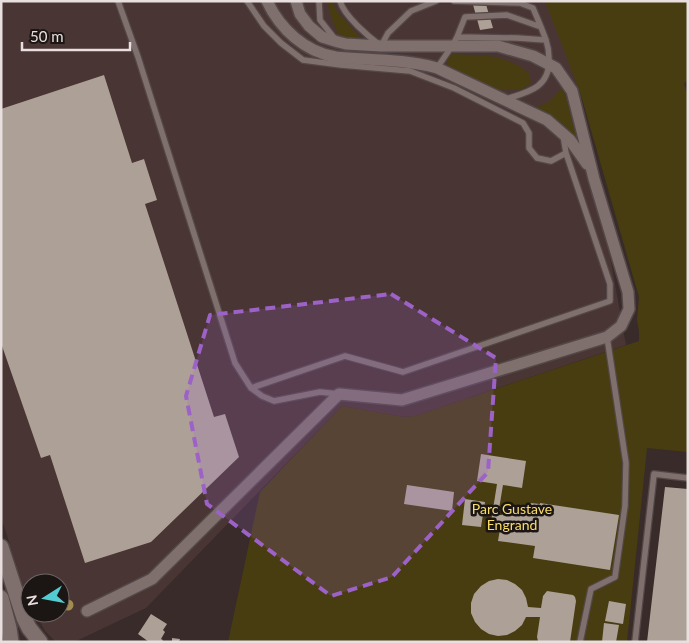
<svg xmlns="http://www.w3.org/2000/svg" width="689" height="643" font-family="Lato,sans-serif">
	<style>
		.built { fill: #493533 }
		.green { fill: #483d10 }
		.building { fill: #ada197 }
		.lines { fill: none; stroke-linecap: round; stroke-linejoin: round }
		.lane-casing { stroke: #534847; stroke-width: 8 }
		.street-casing { stroke: #534847; stroke-width: 14 }
		.secondary-casing { stroke: #534847; stroke-width: 18 }
		.lane { stroke: #7f6f6d; stroke-width: 5.5 }
		.street { stroke: #7f6f6d; stroke-width: 11 }
		.secondary { stroke: #7f6f6d; stroke-width: 15 }
		.tree { fill: #a38d4c }
		.marked { fill: #9c62c8; fill-opacity: 0.2; stroke: #9c62c8; stroke-width: 4; stroke-dasharray: 10 6; stroke-linejoin: round }
		.labels { text-anchor: middle; dominant-baseline: central; stroke-width: 5; stroke-linejoin: round; paint-order: stroke }
		.park-label { font-size: 14px; fill: #fbde69; stroke: #1b1514 }
	</style>
	<rect width="100%" height="100%" fill="#382b29"/>
	<path class="built" d="M1,1H564L626,345L415,416L403,417L342,406L146,608L74,642H56L45,631L35,613H60V583H30V603L27,598L1,517Z"/>
	<path class="green" d="M328,1H332L337,12L360,37H340C335,26 328,13 328,1Z
		M545,1H688V79L684,84L688,95V452L647,448L627,642H228L260,492L342,406L403,417L415,416L639,341V331L637,320L639,297L580,92Z
		M453,54C484,56 504,53 529,73L531,83L523,89L501,90L475,82L447,65L448,58Z
		M562,88L567,100L578,144L536,110L537,107L550,101Z"/>
	<path class="building" d="M472,1H485L493,28L480,30Z
		M104,75L132,163L144,159L150,178L157,200L145,204L214,417L225,414L239,457L151,542L85,563L50,455L41,458L1,343V109Z
		M481,454L526,461L522,488L503,485L498,515H502L503,512L528,515L530,503L540,504V503L619,515L610,570L533,558L535,546L498,541L501,523L491,522L497,484L477,481Z
		M407,485L454,492L452,511L404,504Z
		M665,487L688,489V642H647Z
		M465,499L485,502L481,527L462,525Z
		M498,579L507,580L515,584L522,590L526,598L528,607L541,608L543,596L547,591L573,595L575,597L576,601L570,642L538,641L537,637L540,617H526L522,625L515,631L507,635L498,636L489,634L481,629L475,622L471,613V603L474,594L481,586L489,581Z
		M609,601L626,604L623,624L605,621Z
		M151,614L167,624L163,630L165,632L161,639L163,640L162,642H149L138,634Z
		M604,623L619,625L616,642H602Z
		M172,638L180,639L179,642H172Z"/>
	<g class="lines">
		<defs>
			<path id="lane" d="M118,1L138,57L235,363L251,388L262,396L274,401L320,392L339,394
				M247,1L264,26L281,43L303,60L341,65L410,71L454,88L523,123L529,133V148L537,158L551,161L566,153
				M319,1L320,20L335,39
				M340,1C344,16 369,37 381,46L388,33L411,11L436,1
				M454,1L520,3L533,8L541,27
				M457,37L465,17L507,15L541,27L546,40
				M437,68L452,46L457,37L517,38L546,40C548,46 549,52 549,59C550,88 528,92 506,99
				M251,388L345,356L403,372L610,301V284L566,153L563,135
				M580,642L591,589L615,577L625,506L626,463L607,337
				M635,642L654,474L688,478"/>
			<path id="street" d="M267,1C280,29 305,52 336,57C370,60 404,59 437,68L547,120L570,140L587,164
				M87,611L152,579L339,394L402,400L607,337L621,326L629,309L628,292L594,179L572,91L556,68L533,56L498,46H381L346,44L338,42L322,37L309,26L300,14L296,1"/>
			<path id="secondary" d="M1,547L24,618L29,628L40,642
				M1,598L9,628L11,642"/>
		</defs>
		<use href="#lane" class="lane-casing"/>
		<use href="#street" class="street-casing"/>
		<use href="#secondary" class="secondary-casing"/>
		<use href="#lane" class="lane"/>
		<use href="#street" class="street"/>
		<use href="#secondary" class="secondary"/>
	</g>
	<circle class="tree" cx="68" cy="605" r="5.5"/>
	<path class="marked" d="M391,294L496,358L488,472L392,577L331,596L207,504L186,396L210,315Z"/>
	<g class="labels">
		<g class="park-label">
			<text x="512" y="508">Parc Gustave<tspan x="512" dy="16">Engrand</tspan></text>
		</g>
	</g>
	<rect width="689" height="643" fill="none" stroke="#e8dfde" stroke-width="5"/>
	<g transform="translate(45 598) rotate(259)"><circle r="24" fill="#1b1514" stroke="#6d6665"/>
	<path d="M0-4L9 19L0 12L-9 19Z" fill="#52ccd0"/>
	<text y="-8" font-size="14" font-weight="bold" text-anchor="middle" fill="#e8dfde">N</text>
	</g>
	<path d="M22 42v8h108v-8" fill="none" stroke="#e8dfde" stroke-width="2.5"/>
	<text x="30" y="42" font-size="15" fill="#e8dfde" stroke="#1b1514" stroke-width="4" paint-order="stroke">50 m</text>
</svg>
